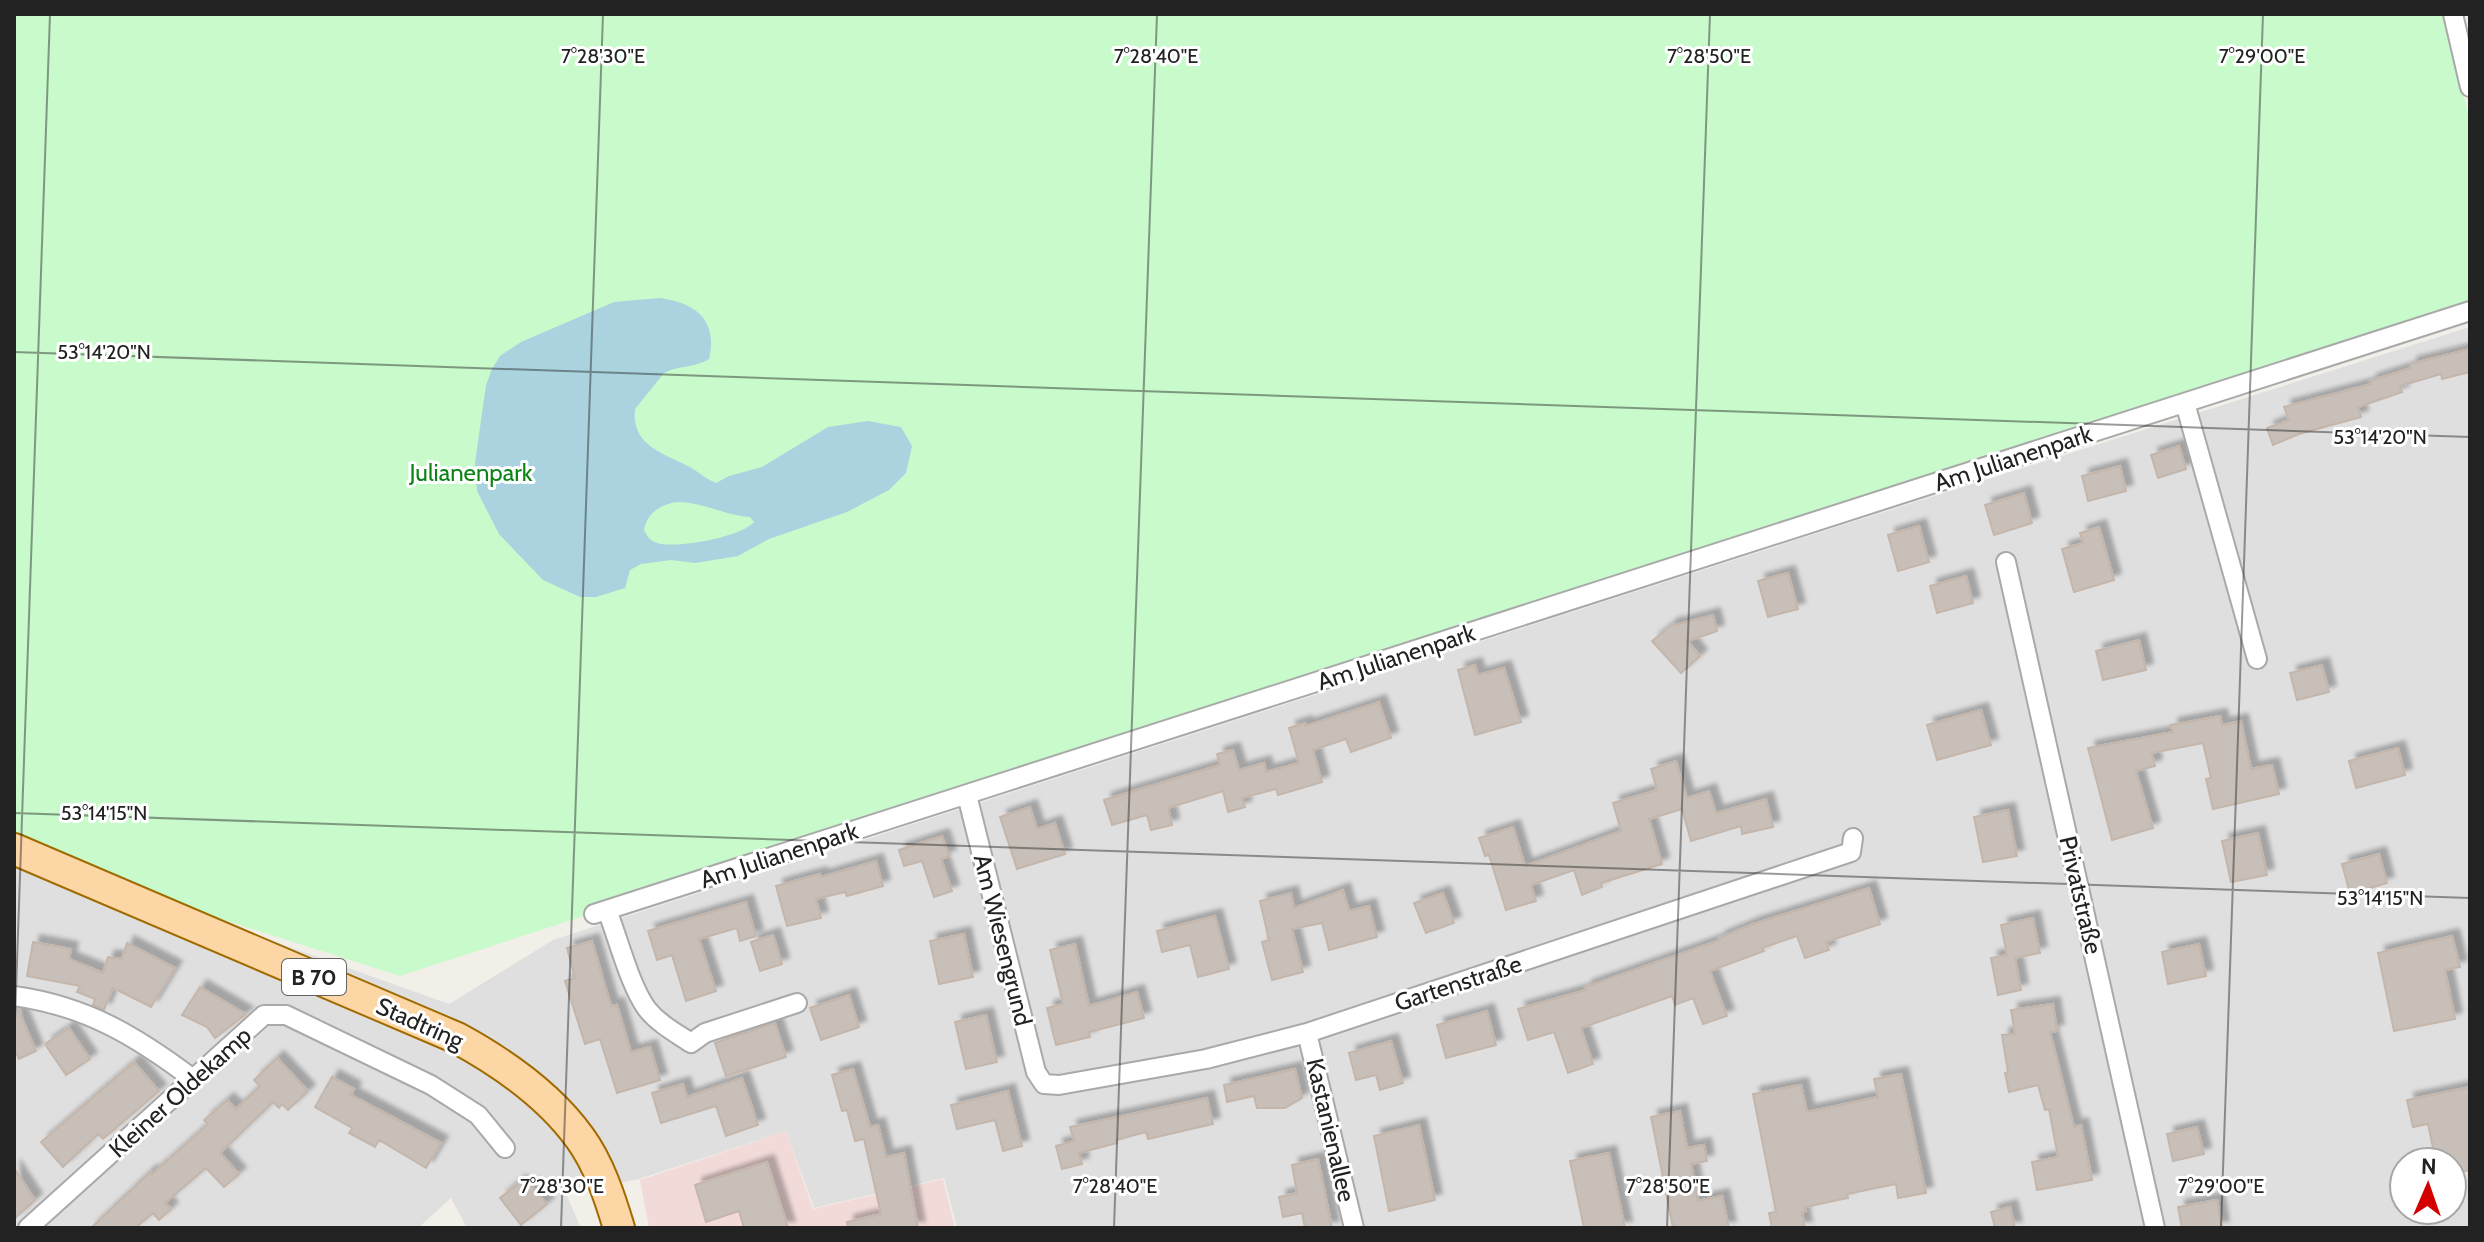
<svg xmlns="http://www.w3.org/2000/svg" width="2484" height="1242" font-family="Cabin,sans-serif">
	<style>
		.residential { fill: #e0dfdf; fill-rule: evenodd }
		.commercial { fill: #f2dad9 }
		.park { fill: #c8facc }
		.water { fill: #aad3df; fill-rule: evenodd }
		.building { fill: #c7bfb8; stroke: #c4b6ab; stroke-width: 2; filter: url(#shadow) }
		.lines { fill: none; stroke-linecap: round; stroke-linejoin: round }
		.minor-casing { stroke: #a9a9a9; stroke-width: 22 }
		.primary-casing { stroke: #a06b00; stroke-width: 34 }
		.minor { stroke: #fff; stroke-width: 18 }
		.primary { stroke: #fcd6a4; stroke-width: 30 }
		.ticks { fill: none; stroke: #222; stroke-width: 2; stroke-opacity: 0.45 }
		.labels { text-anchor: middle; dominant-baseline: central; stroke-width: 6; stroke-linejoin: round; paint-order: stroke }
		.shield { fill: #fff; stroke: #646464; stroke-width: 2 }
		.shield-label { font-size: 22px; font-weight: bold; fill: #222 }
		.street-label { font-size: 24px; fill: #222; stroke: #fff }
		.park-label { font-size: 24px; fill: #0c8416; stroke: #fff }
		.ticks-label { font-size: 20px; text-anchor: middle; fill: #222; stroke: #fff; stroke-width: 6; stroke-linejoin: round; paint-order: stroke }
	</style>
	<defs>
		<filter id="shadow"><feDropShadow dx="7" dy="-7" stdDeviation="2" flood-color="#0004"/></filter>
	</defs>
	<rect width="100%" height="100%" fill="#f2efe9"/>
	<path class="residential" d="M2470,327V1228H957L944,1178L814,1208L786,1131L639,1179L566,1194L581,1228H467L451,1198L418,1228H14V834L130,890L449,1004L553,940L1852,522ZM2404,1162H2452V1210H2404Z"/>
	<path class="commercial" d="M786,1131L813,1209L943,1179L955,1228H649L640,1180Z"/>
	<path class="park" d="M14,14H2445L2470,122V302L400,976L130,890L14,839Z"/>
	<path class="water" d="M660,298C697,303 718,321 709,359C696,368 678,365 664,373L635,409C631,445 662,453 688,466C698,471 705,479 716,483L729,476L762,467L828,427L868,421L901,427L912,446L906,473L889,490L847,512L769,539L738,556L695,563L671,560L641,564L630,570L625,588L596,597H580L543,580L499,534L477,491L475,463L486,385L492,369L500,356L521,342L614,302ZM677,502C703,502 723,515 750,517L754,522C741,537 677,549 657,543C650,541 647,536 644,530C647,513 661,504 677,502Z"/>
	<path class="building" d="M2470,349V372L2442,379L2441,374L2400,386L2402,392L2358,407L2361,417L2299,434L2273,445L2267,428L2289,420L2284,407L2371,384L2370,381L2411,368L2410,364Z
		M2179,446L2186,469L2158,478L2151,455Z
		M2120,466L2126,491L2088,501L2082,476Z
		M2024,493L2032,523L1994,535L1985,505Z
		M1919,526L1929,562L1898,571L1888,535Z
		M2099,527L2114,580L2074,592L2062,549L2083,543L2080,533Z
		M1788,573L1798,609L1768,617L1758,581Z
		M1966,576L1973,603L1937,613L1930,586Z
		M1713,615L1717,631L1688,641L1700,656L1681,673L1652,641L1673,624L1675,625Z
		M2139,640L2146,670L2103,680L2096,651Z
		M1475,665L1478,675L1504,668L1521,722L1475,735L1458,670Z
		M2322,665L2329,692L2297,700L2290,673Z
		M1379,702L1391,738L1351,752L1346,739L1313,750L1322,782L1278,795L1276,789L1242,798L1245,807L1228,812L1223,791L1168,808L1172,825L1151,830L1147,815L1112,825L1104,800L1220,765L1217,754L1233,750L1239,770L1264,763L1266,772L1299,763L1289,728L1305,723L1306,726Z
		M1981,710L1991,745L1937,760L1927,725Z
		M2220,716L2222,725L2241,721L2251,769L2272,765L2279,794L2213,809L2206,779L2211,778L2203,743L2152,753L2155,766L2136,771L2153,828L2112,840L2088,748L2173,732L2171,725Z
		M2398,748L2405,775L2356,788L2349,761Z
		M1676,761L1687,798L1709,791L1716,813L1766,799L1773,827L1742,834L1741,826L1691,841L1682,809L1649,819L1662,864L1601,883L1602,887L1582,895L1574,870L1531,885L1536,901L1506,910L1489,855L1485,856L1479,838L1513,827L1525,866L1621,831L1613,803L1657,790L1651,769Z
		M1030,807L1037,829L1055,823L1065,854L1017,869L1000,817Z
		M2008,810L2017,856L1983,862L1974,817Z
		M2258,833L2267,875L2231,882L2222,841Z
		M942,836L949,856L941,859L952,891L934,897L922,861L904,866L899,850Z
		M2379,854L2387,883L2350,894L2342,864Z
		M876,861L883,886L847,896L845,892L816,899L821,918L787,926L776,886L820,874L821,877Z
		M1869,888L1880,924L1826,942L1829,950L1805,958L1797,936L1762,948L1764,951L1710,971L1727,1016L1703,1024L1693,998L1675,1005L1672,996L1581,1028L1593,1064L1568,1073L1554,1032L1528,1040L1518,1009L1586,990L1585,987L1720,940L1719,938L1753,924Z
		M1343,890L1349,911L1369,906L1377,937L1329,950L1322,923L1292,929L1303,972L1272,980L1262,942L1269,940L1260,901L1291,893L1294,908Z
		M1443,893L1454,923L1426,933L1414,903Z
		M746,902L756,936L740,941L737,928L699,939L716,991L686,1001L672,955L657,960L648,931Z
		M1215,916L1229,969L1198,977L1190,945L1162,952L1157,931Z
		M2033,918L2040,953L2015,958L2021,990L1998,995L1991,958L2007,955L2001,925Z
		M964,934L973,977L939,984L930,941Z
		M773,935L782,964L760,971L751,942Z
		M2452,936L2460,967L2445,970L2455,1019L2394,1031L2378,953Z
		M592,941L611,1006L617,1005L631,1052L650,1047L660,1080L617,1093L600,1039L585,1044L565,981L575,978L567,948Z
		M33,942L71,949L69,959L103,973L108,957L122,959L127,943L175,968L151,1007L113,988L104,1010L93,1005L95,999L77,992L80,986L27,976Z
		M1075,944L1089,1006L1137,992L1144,1018L1089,1032L1090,1037L1056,1045L1047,1008L1063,1004L1050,950Z
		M2199,944L2206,976L2168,984L2162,952Z
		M200,987L246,1014L215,1038L207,1027L182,1015Z
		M849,995L859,1027L821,1040L810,1008Z
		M2053,1004L2057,1031L2050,1032L2074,1127L2081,1125L2092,1180L2037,1190L2032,1162L2058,1157L2049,1109L2045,1110L2038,1085L2009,1092L2005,1073L2008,1072L2002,1035L2015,1034L2011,1010Z
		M14,1008L18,1009L36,1051L19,1059L14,1048Z
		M1487,1011L1496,1045L1446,1058L1437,1025Z
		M986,1015L997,1062L966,1069L955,1022Z
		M775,1023L786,1057L726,1076L715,1043Z
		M69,1028L90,1059L66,1075L45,1044Z
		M1391,1041L1403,1083L1380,1090L1376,1075L1356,1080L1349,1053Z
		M277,1058L308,1091L288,1110L282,1104L279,1108L273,1102L220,1153L239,1174L224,1187L206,1168L165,1203L171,1209L159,1220L153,1213L135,1228H91L150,1172L152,1174L208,1124L204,1120L227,1100L236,1109L260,1086L254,1080Z
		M134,1062L159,1091L103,1139L98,1134L63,1167L41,1142Z
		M853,1069L870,1127L878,1125L886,1157L904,1153L918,1228H848L847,1222L881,1214L864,1139L855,1141L847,1110L842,1111L832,1075Z
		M1295,1069L1302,1098L1285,1108H1257L1254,1096L1227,1102L1224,1085Z
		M1901,1074L1926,1193L1898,1198L1896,1184L1847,1194L1848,1198L1805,1207L1806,1211L1802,1212L1805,1228H1772L1769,1213L1776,1212L1753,1094L1801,1085L1807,1112L1878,1097L1874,1079Z
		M332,1077L354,1089L351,1095L441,1143L426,1168L379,1140L375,1147L349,1133L352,1128L315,1107Z
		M742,1078L758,1125L726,1136L716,1106L661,1123L652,1093L683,1084L687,1097Z
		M2470,1087V1170L2452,1174V1162H2436L2428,1124L2413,1127L2407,1100Z
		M1008,1091L1022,1146L1003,1151L995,1120L957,1129L951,1105Z
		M1207,1098L1213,1124L1148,1139L1146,1132L1116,1140L1117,1143L1079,1153L1082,1164L1062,1169L1056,1146L1074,1141L1070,1127Z
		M1680,1111L1687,1148L1704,1145L1707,1161L1691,1164L1698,1201L1722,1196L1729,1228H1673L1651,1117Z
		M1419,1125L1435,1200L1389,1211L1374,1136Z
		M2197,1127L2204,1154L2173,1161L2167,1134Z
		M1609,1153L1625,1228H1584L1570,1161Z
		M1318,1159L1332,1228H1305L1302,1213L1283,1217L1279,1197L1297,1193L1292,1165Z
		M767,1162L788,1228H744L739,1211L706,1222L695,1185Z
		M14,1168L35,1200L14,1219Z
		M520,1182L525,1190L531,1185L547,1204L521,1225L500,1198Z
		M2217,1200L2222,1228H2182L2178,1207Z
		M2010,1207L2015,1228H1995L1991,1212Z"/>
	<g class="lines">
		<defs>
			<path id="minor" d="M2453,14L2470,87
				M2185,403L2257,659
				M2006,562L2155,1228
				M967,795L1036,1072L1044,1084L1059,1085L1206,1059L1307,1033L1851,852L1853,838
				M607,910C618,938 630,986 647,1009C659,1024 676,1033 691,1043L705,1033L797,1003
				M594,914L2470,311
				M14,996C86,1006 136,1036 193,1079
				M1307,1033L1354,1228
				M28,1228L264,1015H286L431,1085L478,1115L505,1148"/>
			<path id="primary" d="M14,849L457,1038C503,1063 549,1095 580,1138C599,1164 610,1198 619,1228"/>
		</defs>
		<use href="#minor" class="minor-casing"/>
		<use href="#primary" class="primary-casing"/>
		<use href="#minor" class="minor"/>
		<use href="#primary" class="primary"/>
	</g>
	<path class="ticks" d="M14,352L2470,437M14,813L2470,898M14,1048L50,14M561,1228L603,14M1114,1228L1157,14M1667,1228L1710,14M2221,1228L2263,14"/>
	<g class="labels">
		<rect class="shield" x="282" y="959" width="64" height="36" rx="6"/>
		<g class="shield-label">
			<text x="314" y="977">B 70</text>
		</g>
		<g class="street-label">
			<text transform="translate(2013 458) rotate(-18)">Am Julianenpark</text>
			<text transform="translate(1396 657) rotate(-18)">Am Julianenpark</text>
			<text transform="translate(779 855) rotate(-18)">Am Julianenpark</text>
			<text transform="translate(2081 895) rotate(77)">Privatstraße</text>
			<text transform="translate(1003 940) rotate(76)">Am Wiesengrund</text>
			<text transform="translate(1458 983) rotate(-18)">Gartenstraße</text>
			<text transform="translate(420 1023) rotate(24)">Stadtring</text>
			<text transform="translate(180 1092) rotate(-42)">Kleiner Oldekamp</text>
			<text transform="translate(1331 1130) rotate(77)">Kastanienallee</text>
		</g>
		<g class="park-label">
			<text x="471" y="472">Julianenpark</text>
		</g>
	</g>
	<g class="ticks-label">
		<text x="603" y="63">7°28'30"E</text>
		<text x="1156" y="63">7°28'40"E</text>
		<text x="1709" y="63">7°28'50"E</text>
		<text x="2262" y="63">7°29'00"E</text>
		<text x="104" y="359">53°14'20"N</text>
		<text x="2380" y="444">53°14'20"N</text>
		<text x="104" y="820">53°14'15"N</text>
		<text x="2380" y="905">53°14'15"N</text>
		<text x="562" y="1193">7°28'30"E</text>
		<text x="1115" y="1193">7°28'40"E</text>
		<text x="1668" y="1193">7°28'50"E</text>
		<text x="2221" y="1193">7°29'00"E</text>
	</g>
	<rect width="2484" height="1242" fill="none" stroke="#222222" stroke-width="32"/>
	<g transform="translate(2428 1186) rotate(2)"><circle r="38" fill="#ffffff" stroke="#a7a7a7" stroke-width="2"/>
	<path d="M0-6L14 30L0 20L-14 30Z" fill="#d40000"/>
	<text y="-12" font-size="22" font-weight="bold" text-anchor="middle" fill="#222222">N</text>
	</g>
</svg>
